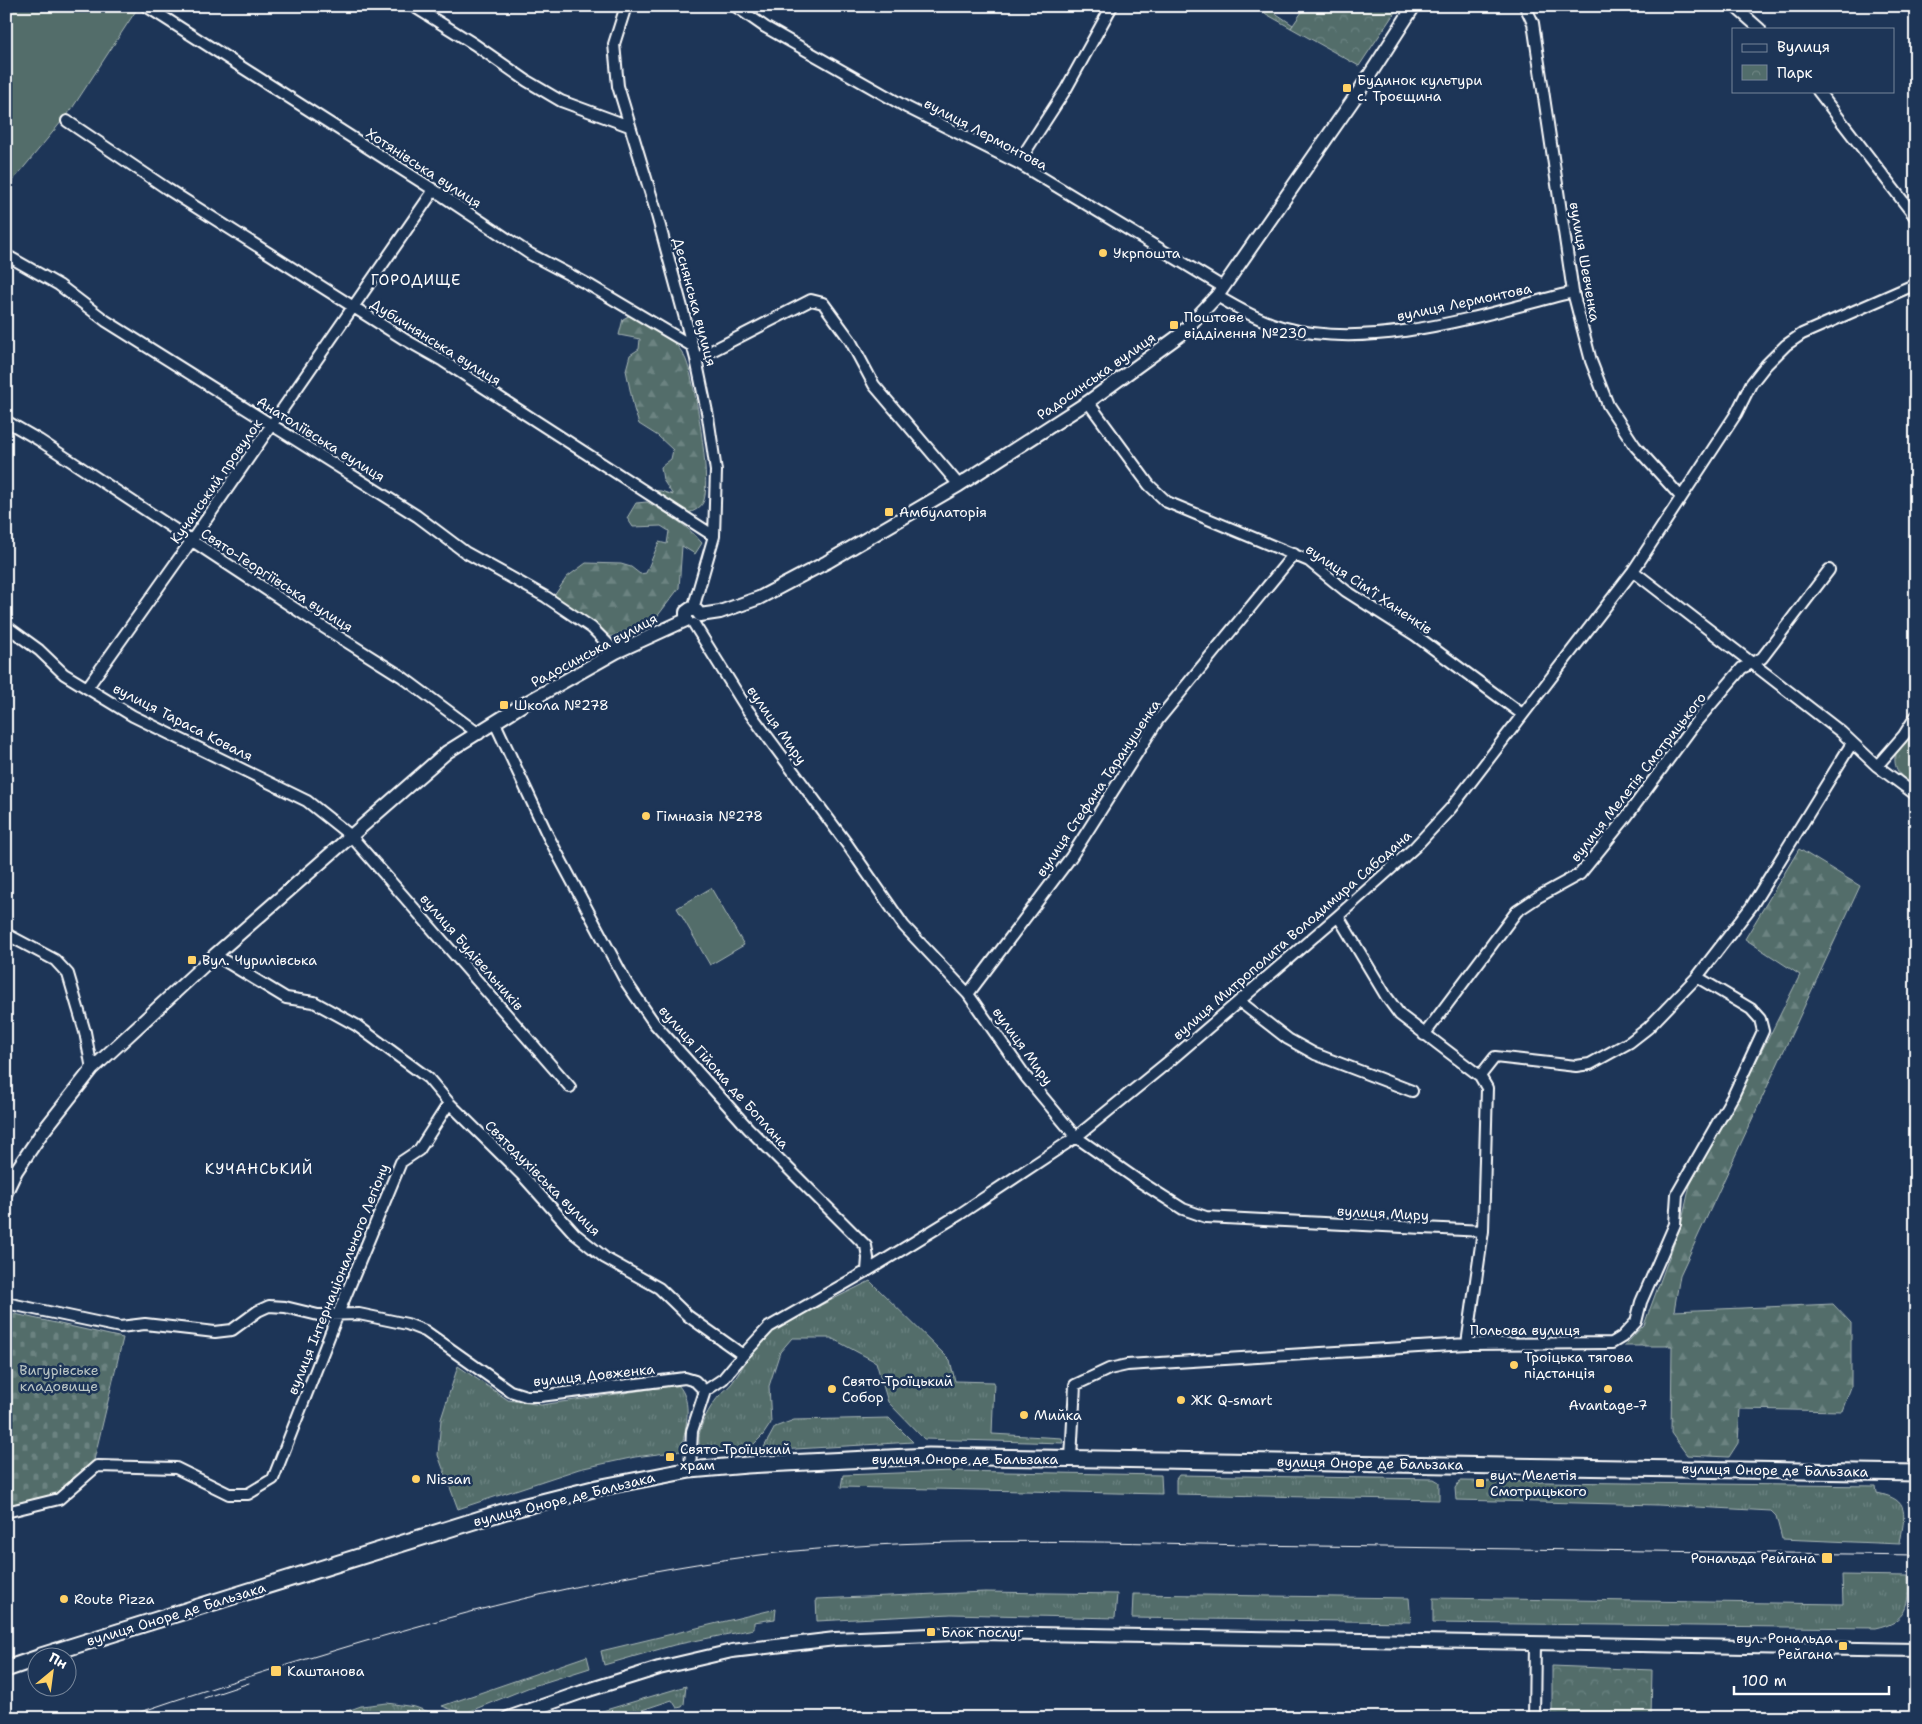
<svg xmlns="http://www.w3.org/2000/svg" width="1922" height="1724" font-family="'Shantell Sans',sans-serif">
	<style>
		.grass { fill: url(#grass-tufts); stroke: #a8b6b5 }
		.forest { fill: url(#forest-firs); stroke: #a8b6b5 }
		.cemetery { fill: url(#cemetery-stones); stroke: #a8b6b5 }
		.park { fill: url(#park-crowns); stroke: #a8b6b5 }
		.garden { fill: #526d6b; stroke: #a8b6b5 }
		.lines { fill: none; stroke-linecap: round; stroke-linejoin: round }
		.minor-casing { stroke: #fff; stroke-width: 14 }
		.tertiary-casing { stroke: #fff; stroke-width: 16 }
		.secondary-casing { stroke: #fff; stroke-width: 19 }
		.minor { stroke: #1d3557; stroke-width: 10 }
		.tertiary { stroke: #1d3557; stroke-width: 12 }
		.secondary { stroke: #1d3557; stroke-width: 15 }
		.tram { stroke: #fff; stroke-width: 1 }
		.poi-dot { fill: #ffd166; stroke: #1d3557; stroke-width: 2 }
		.labels { text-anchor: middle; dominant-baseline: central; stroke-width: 5; stroke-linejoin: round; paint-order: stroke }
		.poi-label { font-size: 14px; fill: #fff; stroke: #1d3557; text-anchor: start }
		.street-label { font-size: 14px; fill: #fff; stroke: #1d3557 }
		.park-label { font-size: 14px; fill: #bac5c4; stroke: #1d3557 }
		.neighbourhood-label { font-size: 15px; letter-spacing: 1px; fill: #fff; stroke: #1d3557 }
	</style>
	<defs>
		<pattern id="grass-tufts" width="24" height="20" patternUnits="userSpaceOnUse" patternTransform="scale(1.25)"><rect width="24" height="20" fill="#526d6b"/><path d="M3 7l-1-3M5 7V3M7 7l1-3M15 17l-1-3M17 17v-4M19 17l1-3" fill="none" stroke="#6c8381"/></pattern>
		<pattern id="forest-firs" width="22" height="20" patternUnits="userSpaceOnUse" patternTransform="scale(1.25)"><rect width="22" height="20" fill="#526d6b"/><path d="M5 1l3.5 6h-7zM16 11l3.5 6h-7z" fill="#6c8381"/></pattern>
		<pattern id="cemetery-stones" width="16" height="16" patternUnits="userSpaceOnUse" patternTransform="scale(1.25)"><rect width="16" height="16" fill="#526d6b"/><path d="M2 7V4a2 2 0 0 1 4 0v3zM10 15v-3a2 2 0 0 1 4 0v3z" fill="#6c8381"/></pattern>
		<pattern id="park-crowns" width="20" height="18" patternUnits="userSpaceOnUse" patternTransform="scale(1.25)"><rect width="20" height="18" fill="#526d6b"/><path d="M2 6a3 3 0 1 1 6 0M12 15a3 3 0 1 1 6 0" fill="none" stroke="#6c8381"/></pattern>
	</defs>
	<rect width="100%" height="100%" fill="#1d3557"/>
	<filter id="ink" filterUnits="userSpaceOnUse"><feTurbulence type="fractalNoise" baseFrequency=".02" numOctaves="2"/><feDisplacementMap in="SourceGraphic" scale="10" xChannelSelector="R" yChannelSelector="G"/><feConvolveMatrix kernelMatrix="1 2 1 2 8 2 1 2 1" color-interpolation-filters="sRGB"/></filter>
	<g filter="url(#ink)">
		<path class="grass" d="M1252,6H1265L1293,25L1291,28Z
			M1916,719V789C1880,764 1897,747 1916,719Z
			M870,1281L950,1360L955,1381L994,1382L992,1434L1062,1438L1063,1443L924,1439L888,1402L876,1362L831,1338H792L780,1352L769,1386L771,1423L763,1435L748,1450L702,1452C692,1436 708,1409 719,1396C723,1392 728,1388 732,1383C746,1364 754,1343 775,1330C805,1312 838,1297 870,1281Z
			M458,1366L508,1400L541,1405L678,1385C694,1402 685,1430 681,1451L635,1457L579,1469L458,1509L438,1455L441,1419Z
			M889,1418L913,1442L762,1451L775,1427L794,1420Z
			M953,1471L1161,1475L1162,1494L841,1487L843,1475Z
			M1179,1475L1434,1479L1439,1482V1500L1176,1494V1479Z
			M1460,1481L1876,1486L1877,1493C1912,1500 1904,1515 1900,1544L1782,1539L1776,1516L1771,1511L1658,1505L1456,1500L1455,1488Z
			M1842,1575L1908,1576C1909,1606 1908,1621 1875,1628L1433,1623V1598L1843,1604Z
			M985,1592L1117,1594L1115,1618L951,1614L817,1621L816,1599Z
			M1133,1594L1409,1598L1411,1622L1132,1618Z
			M776,1609L775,1619L754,1622V1629L674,1645L604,1665L601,1651Z
			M587,1656L590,1668L530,1687L463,1714L442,1706Z
			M686,1686L684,1704L682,1707L677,1708L672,1700L642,1710V1718H579Z
			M387,1703L415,1707L446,1718H328L361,1706Z"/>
		<path class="forest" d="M632,314C653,326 676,337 686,360C695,381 711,480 704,500C702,507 694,512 687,513L648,490L661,491L673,495L663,480L661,467L671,459L673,450L658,436L639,424L634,409L626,370L630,355L639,349L640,339L619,335L623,319Z
			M647,502C668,514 686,524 702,543L695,554L682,546L679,588L656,618L614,636L603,637L596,625L560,604L554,596L567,577L586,563L621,564L631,567L640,574L646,573L659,542L667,544L669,531L661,526L633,527L627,518L636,503Z
			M1799,849L1860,886L1680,1275L1674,1311L1833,1304L1851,1323V1387L1842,1411L1740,1409L1738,1443L1729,1457L1687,1455L1671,1433L1672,1346H1624L1644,1325L1681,1225L1690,1185L1768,1039L1800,975L1745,939Z"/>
		<path class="cemetery" d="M6,1312L123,1338L94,1460L57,1496L6,1508Z"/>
		<path class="park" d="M1306,6H1399L1359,66L1291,28Z
			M1552,1666L1652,1670L1651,1718H1552Z"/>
		<path class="garden" d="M6,6H139L71,110L6,189Z
			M711,888L744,945L710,965L677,908Z"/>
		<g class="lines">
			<defs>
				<path id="minor" d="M146,6L434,190L530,254L591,286L692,346
					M413,6L474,44L527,81L561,101L629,126
					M626,6L614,44L618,86L655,208L696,359L708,417L716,471L714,536L693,609
					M735,6L765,27L906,107L1018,163L1223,287
					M1525,6L1533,23L1573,292L1591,361L1608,405L1635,446L1681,497
					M1734,6L1760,29
					M1818,91L1916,218
					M67,121L169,190L404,339L443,361L714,536
					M1018,163L1066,89L1112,6
					M6,255L59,285L106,321L417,516L465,552L546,597L592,628L616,652
					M1217,296C1237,308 1260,321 1282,327C1373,352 1484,314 1573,292
					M696,359L811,300L823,303L850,340L874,385L959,485
					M1088,402L1149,485L1167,502L1309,561L1346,591L1415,635L1522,714
					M6,421L39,440L320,625L401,676L479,734
					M1633,571L1841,732L1877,766L1916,795
					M694,624L747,709L847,844L904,926L968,994L1026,1077L1076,1137L1139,1181L1183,1209L1206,1217L1483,1231
					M6,626L39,650L64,674L133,716L307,801L351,836L570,1087
					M87,688L192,540L434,190
					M495,723L548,836L626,982L654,1023L748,1128L866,1246L868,1258L867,1271
					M1877,766L1904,735L1916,716
					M1338,916L1386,996L1400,1015L1480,1076L1487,1088L1483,1231L1467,1344
					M6,934L55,960L68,974L85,1032L92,1069
					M215,955L286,998L314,1002L356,1025L428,1078L449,1103L522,1175L575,1234L605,1258L659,1288L688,1316L743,1355
					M968,994L1071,857L1158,720L1294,554
					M1239,1001L1288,1039L1315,1054L1412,1091
					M1424,1035L1517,911L1538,897L1580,874L1627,816L1696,722L1742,668L1762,658L1829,570
					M1480,1076L1495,1057L1576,1066L1590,1064L1630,1042L1648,1028L1697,977L1751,907L1852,743
					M6,1303L120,1327L145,1324L215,1332L232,1330L258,1311L269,1306L285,1307L318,1315L359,1314L407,1324L425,1331L510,1391L526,1396H540L685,1378L695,1381L705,1391
					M1071,1458L1075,1385L1109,1369L1127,1365L1467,1344L1612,1343L1622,1337L1636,1322L1641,1302L1675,1224L1677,1194L1733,1096L1763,1031L1760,1019L1751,1009L1697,977
					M690,1470L692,1431L705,1391L723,1379L743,1355L769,1327L867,1271L960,1214L1076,1137L1173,1058L1338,916L1415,847L1451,808L1633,571L1736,414L1751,384L1766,365L1786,345L1802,334L1916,284
					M6,1512L59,1499L97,1466L176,1468L229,1494H248L273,1479L338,1314L401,1162L419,1150L449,1103
					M1534,1718L1535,1644"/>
				<path id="tertiary" d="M700,615L720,612L759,598L827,562L959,485L1088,402L1180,335L1217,296L1360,90L1414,6
					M686,620V612L690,609L697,611L700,615
					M6,1192L16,1171L41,1134L92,1069L215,955L447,752L524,704L616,652L686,620
					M508,1718L582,1692L659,1668L732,1651L835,1639L979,1633L1916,1650"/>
				<path id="secondary" d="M41,1656L506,1511L597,1488L690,1470L747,1465L929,1456L1916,1473
					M6,1669L38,1658"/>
			</defs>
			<use href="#minor" class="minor-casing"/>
			<use href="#tertiary" class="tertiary-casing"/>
			<use href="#secondary" class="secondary-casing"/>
			<use href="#minor" class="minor"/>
			<use href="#tertiary" class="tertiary"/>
			<use href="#secondary" class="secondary"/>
			<path class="tram" d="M204,1698L249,1683
				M123,1718C189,1695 256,1674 323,1654C477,1607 625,1570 785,1552C939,1536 1095,1542 1250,1545C1472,1548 1694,1552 1916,1555"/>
		</g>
	</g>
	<g class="poi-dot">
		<rect x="1342" y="83" width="10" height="10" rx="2.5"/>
		<circle cx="1103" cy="253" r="5"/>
		<rect x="1169" y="320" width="10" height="10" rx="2.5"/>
		<rect x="884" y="507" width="10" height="10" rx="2.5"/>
		<rect x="499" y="700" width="10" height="10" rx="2.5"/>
		<circle cx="646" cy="816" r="5"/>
		<rect x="187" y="955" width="10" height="10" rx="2.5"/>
		<circle cx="1514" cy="1365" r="5"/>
		<circle cx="832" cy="1389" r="5"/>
		<circle cx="1608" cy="1389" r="5"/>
		<circle cx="1181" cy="1400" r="5"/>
		<circle cx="1024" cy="1415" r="5"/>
		<rect x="665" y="1452" width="10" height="10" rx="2.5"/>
		<circle cx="416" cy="1479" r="5"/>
		<rect x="1475" y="1478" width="10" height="10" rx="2.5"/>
		<rect x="1821" y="1552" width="12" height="12" rx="2.5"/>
		<circle cx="64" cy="1599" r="5"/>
		<rect x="926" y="1627" width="10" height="10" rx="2.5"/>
		<rect x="1838" y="1641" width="10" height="10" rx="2.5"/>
		<rect x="270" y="1665" width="12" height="12" rx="2.5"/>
	</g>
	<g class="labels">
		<g class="poi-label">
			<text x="1357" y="80">Будинок культури<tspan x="1357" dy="16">с. Троєщина</tspan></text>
			<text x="1113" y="253">Укрпошта</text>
			<text x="1184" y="317">Поштове<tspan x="1184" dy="16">відділення №230</tspan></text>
			<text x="899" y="512">Амбулаторія</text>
			<text x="514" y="705">Школа №278</text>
			<text x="656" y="816">Гімназія №278</text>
			<text x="202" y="960">Вул. Чурилівська</text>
			<text x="1524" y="1357">Троiцька тягова<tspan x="1524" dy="16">пiдстанцiя</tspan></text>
			<text x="842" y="1381">Свято-Троїцький<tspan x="842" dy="16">Собор</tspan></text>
			<text x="1191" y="1400">ЖК Q-smart</text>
			<text x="1608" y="1405" text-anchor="middle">Avantage-7</text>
			<text x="1034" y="1415">Мийка</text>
			<text x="680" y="1449">Свято-Троїцький<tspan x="680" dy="16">храм</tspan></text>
			<text x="1490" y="1475">вул. Мелетія<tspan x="1490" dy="16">Смотрицького</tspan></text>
			<text x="426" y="1479">Nissan</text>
			<text x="1816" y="1558" text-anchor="end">Рональда Рейгана</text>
			<text x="74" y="1599">Route Pizza</text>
			<text x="941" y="1632">Блок послуг</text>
			<text x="1833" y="1638" text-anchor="end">вул. Рональда<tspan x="1833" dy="16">Рейгана</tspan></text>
			<text x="287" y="1671">Каштанова</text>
		</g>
		<g class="street-label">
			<text transform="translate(986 134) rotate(28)">вулиця Лермонтова</text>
			<text transform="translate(424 168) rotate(33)">Хотянівська вулиця</text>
			<text transform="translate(1585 262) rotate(80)">вулиця Шевченка</text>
			<text transform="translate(695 302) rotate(75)">Деснянська вулиця</text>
			<text transform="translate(1464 302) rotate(-12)">вулиця Лермонтова</text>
			<text transform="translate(436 342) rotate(32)">Дубичнянська вулиця</text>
			<text transform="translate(1096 376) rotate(-35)">Радосинська вулиця</text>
			<text transform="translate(321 439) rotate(32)">Анатоліївська вулиця</text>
			<text transform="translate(216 481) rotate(-55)">Кучанський провулок</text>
			<text transform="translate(277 580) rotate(33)">Свято-Георгіївська вулиця</text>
			<text transform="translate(1369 589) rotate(34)">вулиця Сімʼї Ханенків</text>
			<text transform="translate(594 650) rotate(-28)">Радосинська вулиця</text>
			<text transform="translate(183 722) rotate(27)">вулиця Тараса Коваля</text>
			<text transform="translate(777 725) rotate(55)">вулиця Миру</text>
			<text transform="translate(1638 777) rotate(-52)">вулиця Мелетія Смотрицького</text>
			<text transform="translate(1098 788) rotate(-56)">вулиця Стефана Таранушенка</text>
			<text transform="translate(1292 935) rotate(-41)">вулиця Митрополита Володимира Сабодана</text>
			<text transform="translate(472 952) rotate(49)">вулиця Будівельників</text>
			<text transform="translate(1023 1046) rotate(54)">вулиця Миру</text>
			<text transform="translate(724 1077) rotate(48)">вулиця Гійома де Боплана</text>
			<text transform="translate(543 1178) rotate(45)">Святодухівська вулиця</text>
			<text transform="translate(1383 1213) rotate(3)">вулиця Миру</text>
			<text transform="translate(338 1279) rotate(-68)">вулиця Інтернаціонального Легіону</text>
			<text x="1525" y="1330">Польова вулиця</text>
			<text transform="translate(594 1375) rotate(-6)">вулиця Довженка</text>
			<text x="965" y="1459">вулиця Оноре де Бальзака</text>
			<text transform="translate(1370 1463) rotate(1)">вулиця Оноре де Бальзака</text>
			<text transform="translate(1775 1470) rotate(1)">вулиця Оноре де Бальзака</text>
			<text transform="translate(564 1499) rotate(-14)">вулиця Оноре де Бальзака</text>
			<text transform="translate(176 1614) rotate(-17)">вулиця Оноре де Бальзака</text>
		</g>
		<g class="park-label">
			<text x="59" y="1370">Вигурівське<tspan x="59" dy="16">кладовище</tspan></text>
		</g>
		<g class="neighbourhood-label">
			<text x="416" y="280">ГОРОДИЩЕ</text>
			<text x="259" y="1169">КУЧАНСЬКИЙ</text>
		</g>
	</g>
	<rect width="1922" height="1724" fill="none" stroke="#1d3557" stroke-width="25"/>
	<rect x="12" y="12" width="1897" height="1699" fill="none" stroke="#fff" stroke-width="2" filter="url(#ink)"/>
	<rect x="1732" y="28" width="162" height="65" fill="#1d3557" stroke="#77869a"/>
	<rect x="1742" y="44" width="25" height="8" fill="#1d3557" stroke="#77869a"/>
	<text x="1777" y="52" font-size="15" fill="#ffffff">Вулиця</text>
	<rect x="1742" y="65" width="25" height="15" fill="url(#park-crowns)" stroke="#77869a"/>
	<text x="1777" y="78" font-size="15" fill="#ffffff">Парк</text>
	<g transform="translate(52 1672) rotate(29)"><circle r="24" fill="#1d3557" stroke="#77869a"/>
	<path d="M0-4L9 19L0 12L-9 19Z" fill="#ffd166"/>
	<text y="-8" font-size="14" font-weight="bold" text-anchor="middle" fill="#ffffff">Пн</text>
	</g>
	<path d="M1734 1686v8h155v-8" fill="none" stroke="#ffffff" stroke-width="2.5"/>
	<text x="1742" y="1686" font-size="15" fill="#ffffff" stroke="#1d3557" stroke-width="4" paint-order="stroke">100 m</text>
</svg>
